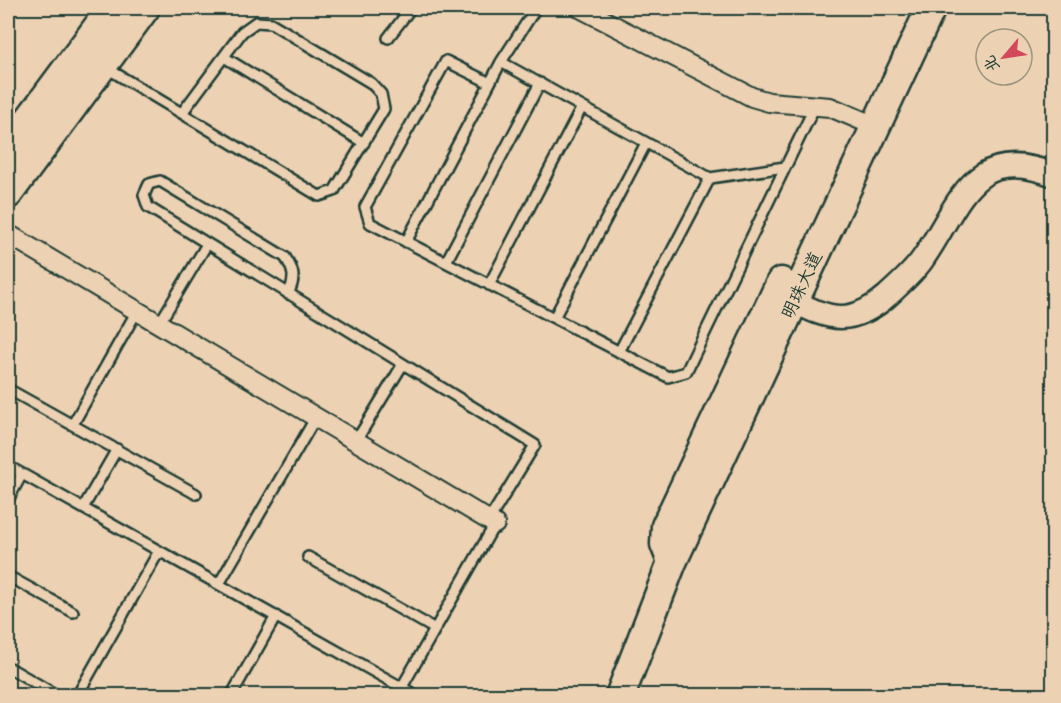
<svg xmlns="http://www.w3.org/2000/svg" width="1061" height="703" font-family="Delius,'LXGW WenKai TC',sans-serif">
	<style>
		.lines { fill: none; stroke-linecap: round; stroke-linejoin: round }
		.service-casing { stroke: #1f3d34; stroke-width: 14 }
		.minor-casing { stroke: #1f3d34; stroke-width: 22 }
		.tertiary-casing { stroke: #1f3d34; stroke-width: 27 }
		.primary-casing { stroke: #1f3d34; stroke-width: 33 }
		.service { stroke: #edd1b3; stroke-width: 9 }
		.minor { stroke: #edd1b3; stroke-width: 18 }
		.tertiary { stroke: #edd1b3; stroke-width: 22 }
		.primary { stroke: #edd1b3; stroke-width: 28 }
		.labels { text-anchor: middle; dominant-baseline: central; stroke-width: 5; stroke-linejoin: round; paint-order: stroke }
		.street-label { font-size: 18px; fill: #1f3d34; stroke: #edd1b3 }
	</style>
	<rect width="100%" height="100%" fill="#edd1b3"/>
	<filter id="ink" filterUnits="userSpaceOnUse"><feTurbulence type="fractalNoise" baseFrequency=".0167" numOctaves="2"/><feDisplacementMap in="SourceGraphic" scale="12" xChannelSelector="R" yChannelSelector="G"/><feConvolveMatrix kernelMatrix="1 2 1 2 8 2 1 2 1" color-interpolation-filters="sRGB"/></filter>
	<g filter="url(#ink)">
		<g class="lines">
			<defs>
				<path id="service" d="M388,38L411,8
					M224,57L364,143
					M501,62L710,178L785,167
					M105,67L319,196L334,191L384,109L381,94L371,83L271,23L256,22L242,32L182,113
					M490,83L446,61L365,207L370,223L668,377L686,372L815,106
					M406,242L501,62L536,8
					M446,262L540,83
					M489,285L582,107
					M288,294C296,279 294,270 285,257L160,181L149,184L144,195L148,207L535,445L489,520
					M554,318L646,143
					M159,324L207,244
					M619,352L710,178
					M8,389L196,494
					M73,424L137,311
					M356,441L403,364
					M8,466L417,696
					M8,500L22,474
					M83,508L117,449
					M308,557L435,629
					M8,576L73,612
					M219,584L316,417
					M8,667L58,696
					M402,687L495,524
					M77,696L159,551
					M231,696L276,616"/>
				<path id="minor" d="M580,8L752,97L769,102L830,107L875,126
					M8,234L495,524"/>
				<path id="tertiary" d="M781,295C799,303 820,317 841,317C857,317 875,307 887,296C899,285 912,274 922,260C960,206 971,142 1054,175"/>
				<path id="primary" d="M8,148L112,8
					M8,194L145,8
					M672,562L665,544L666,526L781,282
					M620,696L672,562L931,8"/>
			</defs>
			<use href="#service" class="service-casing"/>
			<use href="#minor" class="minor-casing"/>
			<use href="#tertiary" class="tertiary-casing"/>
			<use href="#primary" class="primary-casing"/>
			<use href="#service" class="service"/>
			<use href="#minor" class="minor"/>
			<use href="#tertiary" class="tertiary"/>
			<use href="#primary" class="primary"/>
		</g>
	</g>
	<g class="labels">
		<g class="street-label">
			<text transform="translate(801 285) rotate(-65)">明珠大道</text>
		</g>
	</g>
	<rect width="1061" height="703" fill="none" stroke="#edd1b3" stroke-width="30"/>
	<rect x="15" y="15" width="1031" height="673" fill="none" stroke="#1f3d34" stroke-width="2" filter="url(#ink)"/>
	<g transform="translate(1004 57) rotate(241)"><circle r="28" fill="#edd1b3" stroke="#9b9680" stroke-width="1.5"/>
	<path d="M0-4.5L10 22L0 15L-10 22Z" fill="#d1495b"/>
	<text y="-9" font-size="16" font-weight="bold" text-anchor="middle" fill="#1f3d34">北</text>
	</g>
</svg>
